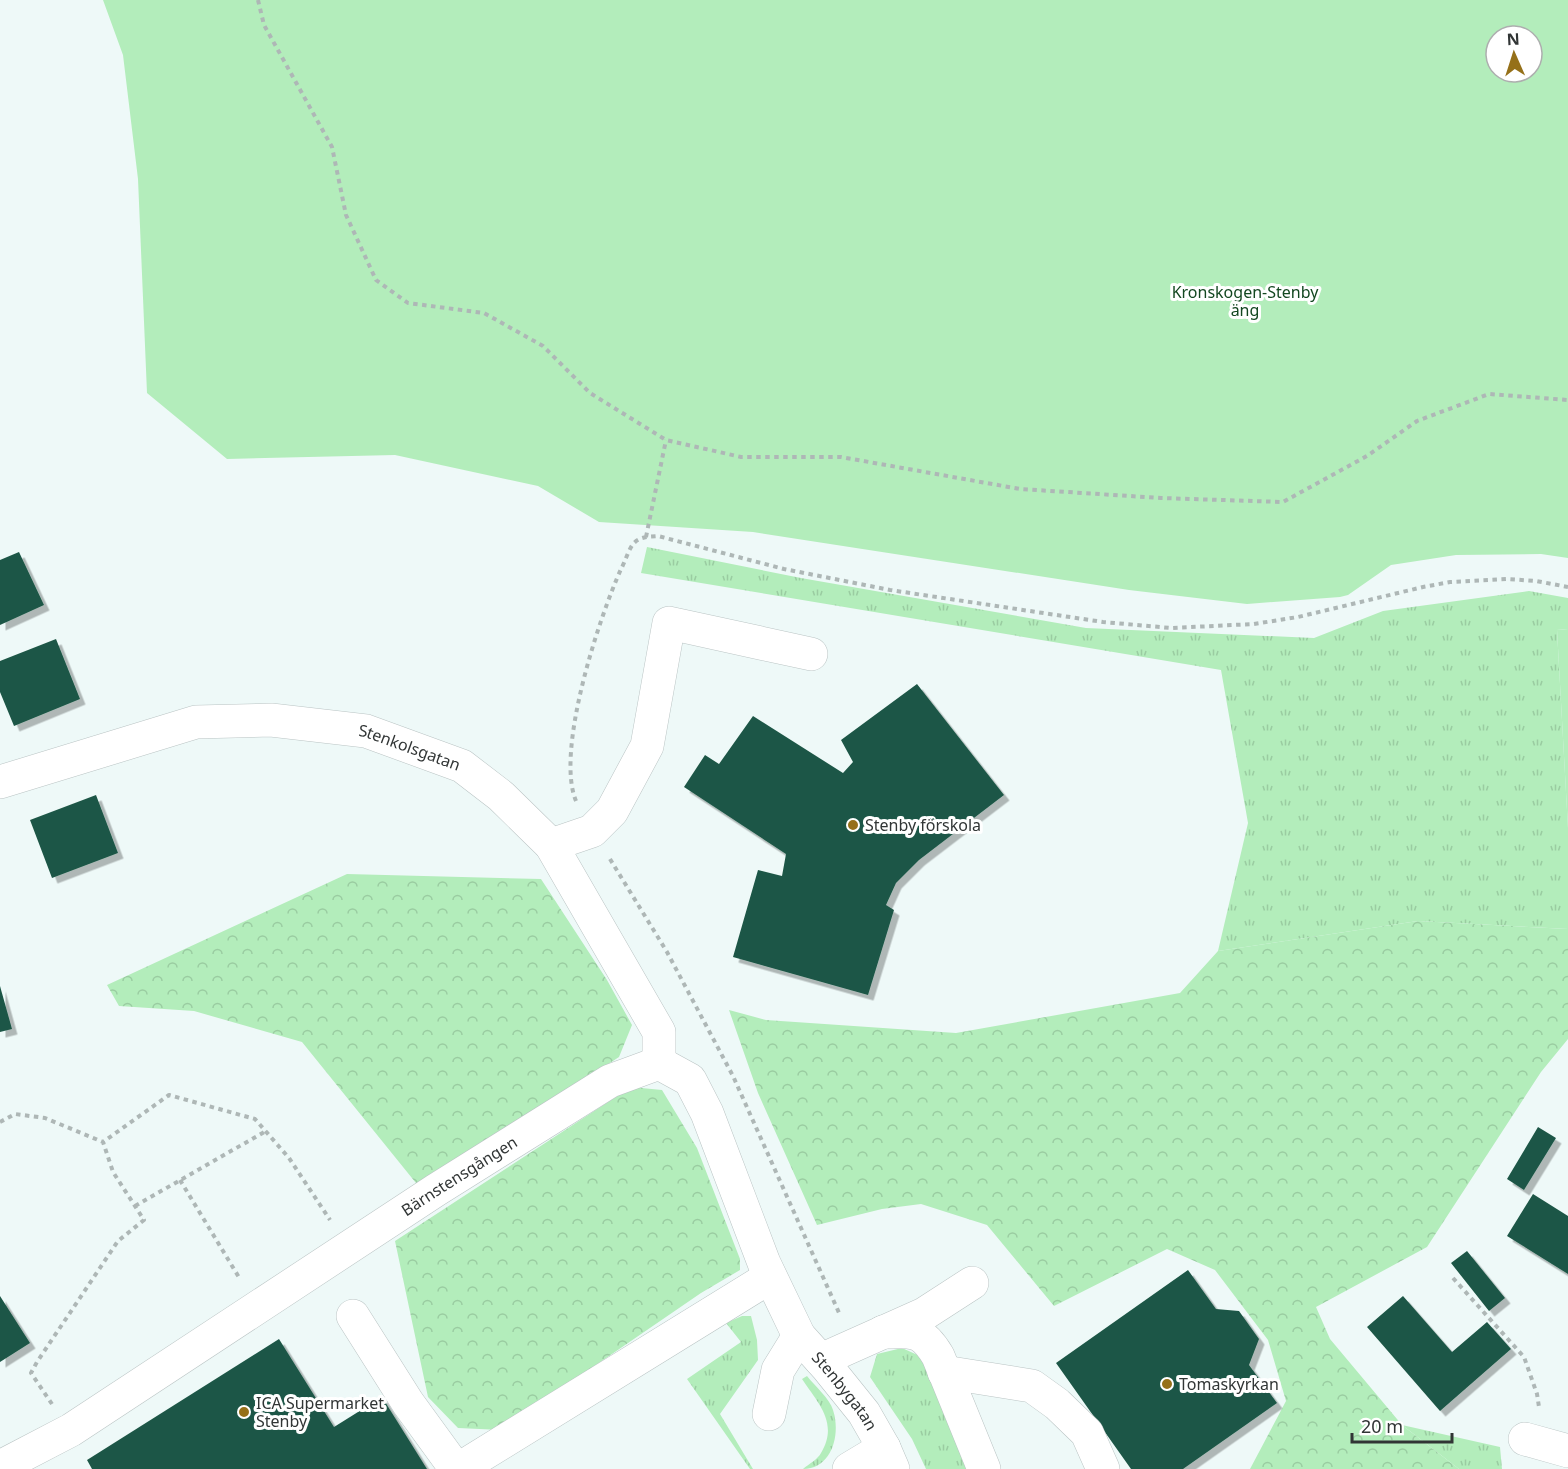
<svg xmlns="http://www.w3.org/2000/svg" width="1568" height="1469" font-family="'Noto Sans',sans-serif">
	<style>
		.grass { fill: url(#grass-tufts) }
		.forest { fill: url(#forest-crowns) }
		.green { fill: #b3edbb; fill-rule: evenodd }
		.building { fill: #1e5746; filter: url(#shadow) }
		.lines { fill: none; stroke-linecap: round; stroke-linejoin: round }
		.minor-casing { stroke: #bac4c4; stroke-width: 34 }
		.path { stroke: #aeb7b6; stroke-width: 4; stroke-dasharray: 4.5 4.5; stroke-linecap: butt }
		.minor { stroke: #fff; stroke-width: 33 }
		.poi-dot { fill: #957019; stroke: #fff; stroke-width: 2 }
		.labels { text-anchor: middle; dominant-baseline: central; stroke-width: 6; stroke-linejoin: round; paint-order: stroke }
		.park-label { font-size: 16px; fill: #134720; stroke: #fff }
		.street-label { font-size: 16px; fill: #313535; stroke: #fff }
		.poi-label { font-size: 16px; fill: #313535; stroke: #fff; text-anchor: start }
	</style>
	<defs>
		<pattern id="grass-tufts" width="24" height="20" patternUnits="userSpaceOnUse" patternTransform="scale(1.5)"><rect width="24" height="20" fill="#b3edbb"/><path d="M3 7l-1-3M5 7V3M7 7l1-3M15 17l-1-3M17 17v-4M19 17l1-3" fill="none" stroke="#9acca1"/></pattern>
		<pattern id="forest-crowns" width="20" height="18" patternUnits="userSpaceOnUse" patternTransform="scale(1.5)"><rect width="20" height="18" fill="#b3edbb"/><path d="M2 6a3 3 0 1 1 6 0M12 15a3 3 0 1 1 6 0" fill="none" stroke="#9acca1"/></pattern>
		<filter id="shadow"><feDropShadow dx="5.5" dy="5.5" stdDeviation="0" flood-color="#0004"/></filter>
	</defs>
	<rect width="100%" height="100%" fill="#eef9f8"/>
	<path class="grass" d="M647,547L801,578L1086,628L1314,638L1383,611L1529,591L1568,598V629L1557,630L1568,828V929L1418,921L1218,951L1248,823L1221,670L641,573Z
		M742,1316H751L757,1340L758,1360L720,1414L753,1469H750L687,1379L741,1342L726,1323Z
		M902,1348L922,1357L970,1469H926L912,1439L870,1377L877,1354Z
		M807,1376C815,1386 830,1399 833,1410C841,1434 832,1469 803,1469C809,1464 818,1459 821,1453C839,1423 818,1403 802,1379Z
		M1402,1425L1500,1447L1502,1469H1459Z"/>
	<path class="forest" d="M347,874L541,879L607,980L632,1025L619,1057L420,1188L302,1042L194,1011L119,1006L107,985Z
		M1418,921L1568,929V1039L1541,1072L1427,1247L1316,1307L1330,1339L1402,1425L1459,1469H1250L1286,1401L1268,1340L1215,1270L1167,1249L1054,1306L987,1225L921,1204L882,1209L817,1225L758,1093L729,1010L766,1020L956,1033L1180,993L1218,951Z
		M631,1087L662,1090L697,1148L740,1259V1270L701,1293L501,1430L458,1428L428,1397L395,1241Z"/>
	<path class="green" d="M103,0H1568V558L1541,554L1456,555L1391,565L1348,595L1340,597L1247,604L1129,590L753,532L599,522L538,486L395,455L227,459L147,393L138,179L123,55ZM1496,36H1532V72H1496Z
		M1568,629V828L1557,630Z"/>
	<path class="building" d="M19,552L44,605L0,625V560Z
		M56,639L80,699L14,726L0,692V661Z
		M917,684L1004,795L919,860L896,883L886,905L894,910L868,995L733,957L758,870L782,876L786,854L684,787L705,755L719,764L753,716L843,773L853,762L841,740Z
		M96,795L118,853L52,878L30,820Z
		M0,986L12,1029L0,1032Z
		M1538,1127L1556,1138L1524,1190L1507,1179Z
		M1533,1194L1568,1216V1274L1507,1236Z
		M1467,1251L1505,1298L1489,1311L1451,1263Z
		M1188,1270L1216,1309L1239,1311L1259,1339L1249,1365L1277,1403L1183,1469H1131L1056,1363Z
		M0,1296L30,1343L0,1362Z
		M1403,1296L1452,1352L1487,1322L1511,1349L1440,1411L1367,1327Z
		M279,1339L334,1427L382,1397L427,1469H92L87,1460Z"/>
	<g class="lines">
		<defs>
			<g id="minor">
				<path id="s1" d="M0,782L196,722L271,720L366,731L462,766L501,796L551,845L659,1032V1063"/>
				<path d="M551,845L592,831L612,811L647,746L669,623L811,654"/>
				<path d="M353,1316L408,1403L456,1469"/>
				<path d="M883,1332C913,1332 921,1328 938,1356L984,1469"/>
				<path d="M821,1360L924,1314L972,1283"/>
				<path d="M944,1372L1032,1386L1057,1404L1087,1433L1103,1469"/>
				<path d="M769,1414L778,1370L799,1336"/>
				<path d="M1525,1439L1568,1451"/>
				<path id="s2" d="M0,1467L71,1430L436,1190L610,1081L659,1063L690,1080L707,1113L764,1263L799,1336L827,1367L864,1413L884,1448L893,1469"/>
				<path d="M459,1469L770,1277"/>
				<path d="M849,1469L884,1448"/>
			</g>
		</defs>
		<use href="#minor" class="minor-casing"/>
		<path class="path" d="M258,0L264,25L332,147L346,215L376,280L408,303L484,313L543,346L590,393L666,440L741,457H841L1020,489L1161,498L1283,502L1367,456L1417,421L1489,394L1568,400
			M646,537L666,440
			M576,801C555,751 599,618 621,569C625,562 628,551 633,544C640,536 649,537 658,536L784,569L890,590L1103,622L1171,628L1254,624L1298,617L1423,587L1450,582L1507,579L1536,581L1568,587
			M610,859L667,952L733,1076L840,1315
			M0,1122L15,1114L45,1118L103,1142
			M180,1180L240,1279
			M135,1206L266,1131
			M1453,1278L1524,1357L1537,1394L1539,1407
			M52,1404L31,1373L37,1362L118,1241L144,1220L113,1172L103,1142L169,1095L255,1119L289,1158L330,1220"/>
		<use href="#minor" class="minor"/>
	</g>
	<g class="poi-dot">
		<circle cx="853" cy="825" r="6"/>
		<circle cx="1167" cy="1384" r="6"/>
		<circle cx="244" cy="1412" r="6"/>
	</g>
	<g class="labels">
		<g class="park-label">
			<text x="1245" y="292">Kronskogen-Stenby<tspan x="1245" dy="18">äng</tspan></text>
		</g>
		<g class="street-label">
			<text stroke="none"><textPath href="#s1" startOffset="422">Stenkolsgatan</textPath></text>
			<text stroke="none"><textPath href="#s2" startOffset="544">Bärnstensgången</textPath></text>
			<text stroke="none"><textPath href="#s2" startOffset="1160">Stenbygatan</textPath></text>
		</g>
		<g class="poi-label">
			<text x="865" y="825">Stenby förskola</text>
			<text x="1179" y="1384">Tomaskyrkan</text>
			<text x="256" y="1403">ICA Supermarket<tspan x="256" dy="18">Stenby</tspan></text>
		</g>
	</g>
	<g transform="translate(1514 54) rotate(357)"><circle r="28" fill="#ffffff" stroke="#adaeae" stroke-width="1.5"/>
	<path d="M0-4.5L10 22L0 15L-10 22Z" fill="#957019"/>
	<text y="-9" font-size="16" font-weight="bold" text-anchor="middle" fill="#313535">N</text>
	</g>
	<path d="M1352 1433v9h100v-9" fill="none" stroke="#313535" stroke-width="3"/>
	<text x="1361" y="1433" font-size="18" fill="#313535" stroke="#ffffff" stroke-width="4.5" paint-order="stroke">20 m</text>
</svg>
